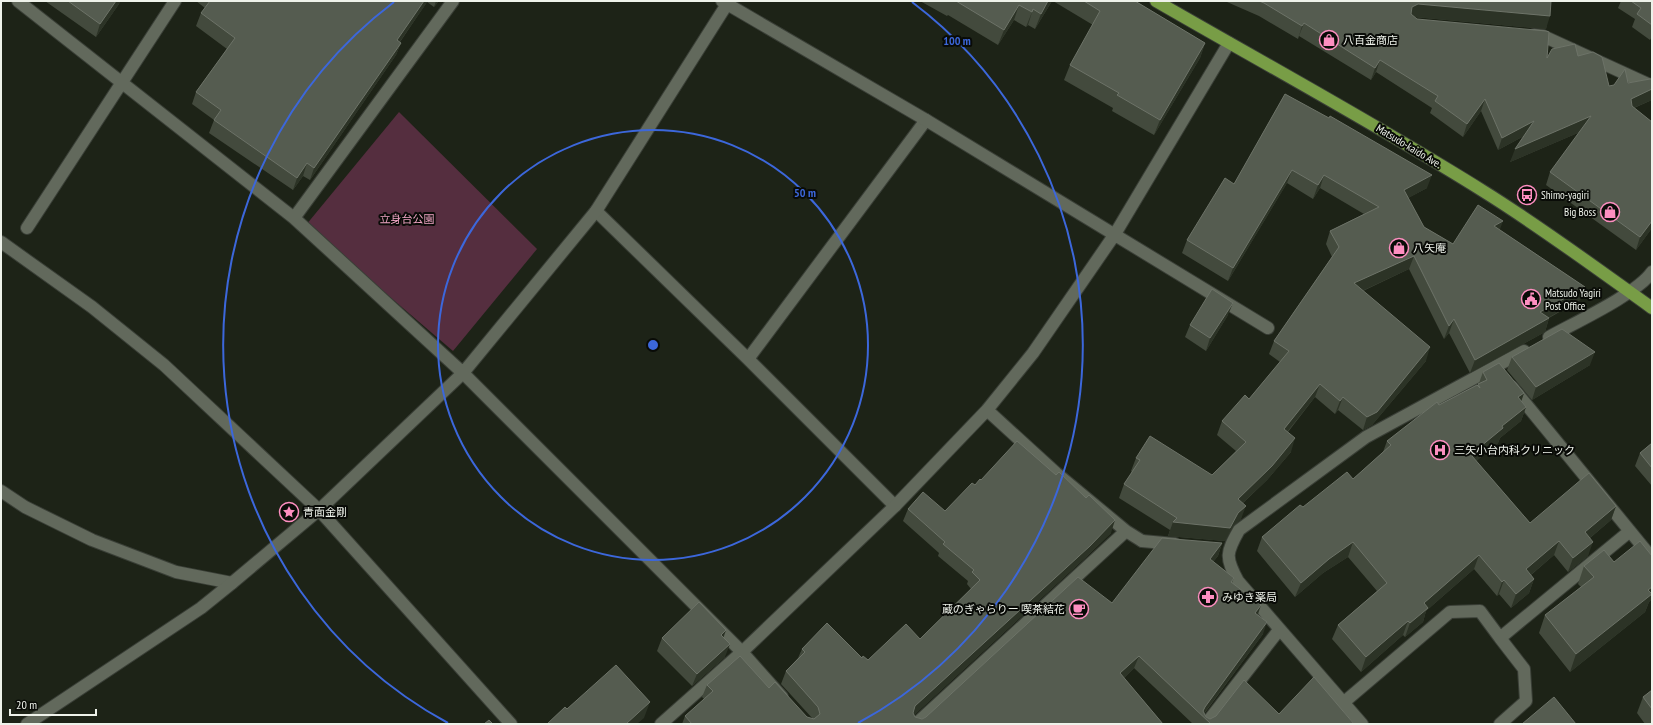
<svg xmlns="http://www.w3.org/2000/svg" width="1653" height="725" font-family="'PT Sans Narrow','Noto Sans JP',sans-serif">
	<style>
		.green { fill: #552e3f }
		.lines { fill: none; stroke-linecap: round; stroke-linejoin: round }
		.lane-casing { stroke: #3a3f37; stroke-width: 14 }
		.street-casing { stroke: #3a3f37; stroke-width: 14 }
		.primary-casing { stroke: #3a3f37; stroke-width: 14 }
		.lane { stroke: #62695c; stroke-width: 12 }
		.street { stroke: #62695c; stroke-width: 12 }
		.primary { stroke: #789d46; stroke-width: 12 }
		.wall { fill: #434a3d }
		.shaded-wall { fill: #2c3326 }
		.building { fill: #555c50; stroke: #6d7368 }
		.ring { fill: none; stroke: #3c67db; stroke-width: 2 }
		.labels { text-anchor: middle; dominant-baseline: central; stroke-width: 4; stroke-linejoin: round; paint-order: stroke }
		.poi-label { font-size: 11px; fill: #eef2ea; stroke: #090b07; text-anchor: start }
		.street-label { font-size: 11px; fill: #eef2ea; stroke: #090b07 }
		.park-label { font-size: 11px; fill: #efa5c4; stroke: #090b07 }
		.centre { fill: #3c67db; stroke: #090b07; stroke-width: 2 }
		.ring-label { font-size: 12px; text-anchor: middle; font-weight: bold; fill: #3c67db; stroke: #090b07; stroke-width: 4; stroke-linejoin: round; paint-order: stroke }
	</style>
	<rect width="100%" height="100%" fill="#1d2317"/>
	<path class="green" d="M399,112L537,249L453,351L306,225Z"/>
	<g class="lines">
		<defs>
			<path id="lane" d="M1534,35L1543,36L1652,86
				M596,211L748,359L895,506
				M748,359L926,120
				M1,491L25,507L92,540L176,572L232,583
				M1142,541L1175,544"/>
			<path id="street" d="M18,1L294,218L463,373L742,652L782,697
				M722,1L926,120L1268,328
				M294,218L453,1
				M27,228L175,1
				M1,242L92,307L164,365L319,510L511,724
				M1549,337C1574,323 1637,294 1652,272
				M1512,387L1652,558
				M987,410L1056,473L1126,531L1142,541
				M1343,703L1450,612L1480,611L1500,638L1630,531
				M27,724L201,608L232,583L319,510L463,373L596,211L729,1
				M661,724L742,652L895,506L987,410L1033,353L1115,234L1229,43
				M916,724L1126,531
				M1206,724L1279,630
				M1362,724L1238,581C1225,557 1226,553 1239,530L1366,437L1524,351
				M1500,724L1526,701L1524,669L1500,638"/>
			<path id="primary" d="M1156,1C1265,64 1376,124 1483,191C1541,227 1596,268 1652,308"/>
		</defs>
		<use href="#lane" class="lane-casing"/>
		<use href="#street" class="street-casing"/>
		<use href="#primary" class="primary-casing"/>
		<use href="#lane" class="lane"/>
		<use href="#street" class="street"/>
		<use href="#primary" class="primary"/>
	</g>
	<path class="wall" d="M45,1H120L119,4L96,37Z
		M196,1H439L434,7L427,2L400,42L401,43L396,55L310,180L303,176L293,190L209,133L214,120L192,104L196,92L227,49L196,26L201,13L205,8Z
		M920,1H1052L1035,29L1028,25L1026,27L1014,20L998,45L948,15L947,16Z
		M1053,1H1135L1205,43L1200,58L1154,135L1112,111L1113,108L1064,80L1070,65L1093,25Z
		M1227,1H1551L1546,29L1414,17L1417,19L1547,58L1578,56L1609,86L1652,79V100L1634,108L1652,122V228L1636,250L1546,185L1550,172L1580,132L1510,162L1524,136L1498,150L1481,111L1463,137L1430,113L1432,108L1376,72L1371,80L1299,36L1298,39L1259,16L1227,2Z
		M1621,1H1652V37L1650,40L1632,27L1635,19L1618,8Z
		M1285,94L1427,188L1408,198L1424,227L1453,244L1500,230L1585,287L1580,300L1549,318L1545,332L1470,373L1449,333L1444,339L1409,269L1363,291L1426,361L1372,425L1363,430L1338,410L1335,414L1315,397L1288,432L1291,452L1267,480L1243,503L1241,519L1233,526L1225,541L1168,536L1170,530L1119,498L1124,484L1132,472L1131,471L1136,458L1212,475L1236,451L1217,435L1222,421L1249,399L1280,362L1269,354L1274,341L1332,257L1326,244L1330,231L1364,214L1320,188L1313,199L1287,183L1228,281L1182,253L1187,240L1234,184Z
		M1228,315L1206,351L1185,337L1190,325Z
		M1512,357L1590,365L1532,400L1507,370Z
		M1483,372L1524,393L1521,401L1526,407L1521,421L1500,438L1498,443L1476,461L1530,523L1616,506L1611,520L1590,538L1588,556L1568,572L1554,555L1531,575L1534,579L1529,593L1511,608L1499,594L1497,596L1474,569L1426,611L1423,622L1405,637L1403,635L1361,672L1332,639L1338,625L1377,591L1348,557L1323,573L1295,597L1257,551L1262,537L1303,507L1353,479L1383,452L1387,441L1439,405L1478,386Z
		M1652,443V486L1635,466L1640,453Z
		M981,480L1111,533L1085,558L914,715L915,717L922,719L926,717L1112,603L1222,543L1218,556L1213,562L1234,578L1232,583L1258,615L1263,634L1204,714L1206,717L1210,719L1279,714L1354,724H1193L1134,668L1124,678L1163,724H682L685,716L704,699L702,697L707,685L769,688L807,717L813,719L781,684L786,671L798,658L802,649L862,658L868,660L920,639L971,589L967,584L968,581L938,556L939,553L903,521L908,509L945,511L975,485Z
		M1652,556V599L1649,602L1645,612L1570,672L1539,633L1545,615L1581,587L1578,584L1584,566Z
		M662,638H724L725,657L692,686L657,651Z
		M1652,690V724H1645L1637,713L1643,697Z"/>
	<path class="shaded-wall" d="M116,1H120L119,4L96,37L100,24Z
		M424,1H428L392,53L397,40Z
		M436,1H439L434,7Z
		M1048,1H1052L1035,29L1041,14Z
		M1418,4L1550,16L1546,29L1414,17L1407,19L1412,7Z
		M1019,5L1014,20L998,45L1004,30Z
		M1033,9L1028,25L1026,27L1032,12Z
		M1304,23L1299,36L1298,39L1302,26Z
		M401,43L396,55L310,180L314,168Z
		M1205,43L1200,58L1154,135L1160,120Z
		M1380,60L1376,72L1371,80L1375,68Z
		M1652,89V100L1626,111L1631,99Z
		M1485,99L1481,111L1463,137L1467,124Z
		M1591,116L1587,129L1510,162L1515,149Z
		M1534,121L1529,133L1498,150L1502,138Z
		M307,163L303,176L293,190L297,178Z
		M1292,170L1287,183L1228,281L1233,268Z
		M1324,175L1320,188L1313,199L1318,185Z
		M1432,175L1427,188L1399,203L1404,190Z
		M1503,221L1498,235L1494,226Z
		M1652,221V228L1636,250L1640,237Z
		M1414,256L1409,269L1349,297L1354,283Z
		M1585,287L1580,300L1535,325L1540,312Z
		M1233,303L1228,315L1206,351L1210,338Z
		M1549,318L1545,332L1470,373L1475,360Z
		M1454,319L1449,333L1444,339L1449,326Z
		M1430,347L1426,361L1372,425L1363,430L1367,417Z
		M1595,352L1590,365L1532,400L1536,387Z
		M1320,384L1315,397L1279,442L1284,429Z
		M1524,393L1519,408L1518,397Z
		M1343,397L1338,410L1335,414L1340,401Z
		M1526,407L1521,421L1500,438L1498,443L1473,464L1472,456L1475,451L1502,426Z
		M1295,438L1291,452L1267,480L1233,512L1238,499Z
		M1246,506L1241,519L1233,526L1225,541L1168,536L1173,522Z
		M1616,506L1611,520L1579,547L1585,532Z
		M1115,520L1111,533L1085,558L911,718L915,706Z
		M1559,541L1554,555L1521,583L1526,569Z
		M1353,542L1348,557L1323,573L1295,597L1301,583L1329,559Z
		M1593,542L1588,556L1568,572L1573,558Z
		M1222,543L1218,556L1205,572L1210,559Z
		M1479,555L1474,569L1426,611L1423,622L1405,637L1410,623L1424,603Z
		M1534,579L1529,593L1511,608L1516,594Z
		M1504,580L1499,594L1497,596L1502,582Z
		M1652,587V599L1649,602L1645,612L1570,672L1576,654Z
		M1261,605L1257,617L1255,613Z
		M1408,621L1403,635L1361,672L1366,657Z
		M1267,622L1263,634L1202,716V715L1205,707Z
		M726,630L722,642L721,635Z
		M730,644L725,657L692,686L697,674Z
		M1139,656L1134,668L1116,686L1120,673Z
		M650,702L644,718L637,724H626Z"/>
	<path class="building" d="M68,1H116L100,24Z
		M210,1H424L397,40L401,43L314,168L307,163L297,178L214,120L221,110L196,92L235,38L201,13Z
		M956,1H1048L1041,14L1033,9L1032,12L1019,5L1004,30Z
		M1084,1H1135L1205,43L1160,120L1117,95L1119,93L1070,65L1100,11Z
		M1259,1H1551L1550,16L1418,4L1412,7L1411,14L1417,19L1546,31L1549,32L1547,58L1552,49L1575,44L1578,56L1593,52L1602,57L1609,86L1614,85L1625,69L1628,83L1650,79H1652V89L1631,99L1632,106L1652,122V221L1640,237L1550,172L1591,116L1515,149L1534,121L1502,138L1485,99L1467,124L1435,101L1438,96L1380,60L1375,68L1304,23L1302,26L1264,3Z
		M1631,1H1652V25L1637,14L1641,8Z
		M1285,94L1329,118L1330,116L1432,175L1404,190L1424,227L1453,244L1478,205L1503,221L1494,226L1585,287L1540,312L1549,318L1475,360L1454,319L1449,326L1414,256L1354,283L1430,347L1377,412L1367,417L1343,397L1340,401L1320,384L1284,429L1295,438L1272,466L1238,499L1246,506L1238,513L1230,528L1173,522L1177,518L1124,484L1140,460L1136,458L1150,436L1212,475L1246,442L1222,421L1245,395L1249,399L1289,351L1274,341L1339,247L1330,231L1379,207L1324,175L1318,185L1292,170L1233,268L1187,240L1225,178L1234,184Z
		M1212,289L1233,303L1210,338L1190,325Z
		M1562,329L1595,352L1536,387L1512,357Z
		M1499,363L1524,393L1518,397L1526,407L1502,426L1503,428L1475,451L1477,453L1472,456L1530,523L1589,473L1616,506L1585,532L1593,542L1573,558L1559,541L1526,569L1534,579L1516,594L1504,580L1502,582L1479,555L1424,603L1428,608L1410,623L1408,621L1366,657L1338,625L1387,583L1353,542L1329,559L1301,583L1262,537L1300,505L1303,507L1347,472L1353,479L1391,445L1387,441L1437,402L1439,405L1477,385L1480,388L1478,384L1487,380L1483,372Z
		M1017,441L1056,475L1059,472L1086,498L1089,495L1115,520L1090,546L915,706L913,713L915,717L922,719L926,717L1078,577L1112,603L1162,538L1222,543L1210,559L1234,578L1231,582L1261,605L1255,613L1267,622L1205,707L1203,711L1206,717L1210,719L1216,716L1244,680L1279,714L1314,677L1354,724H1211L1139,656L1120,673L1163,724H692L685,716L713,691L707,685L740,656L769,688L775,682L807,717L814,719L820,714L818,707L786,671L805,652L802,649L827,623L862,658L863,656L868,660L906,624L920,639L980,580L972,572L974,570L943,544L945,542L908,509L923,492L945,511L972,483L975,485L980,479L981,480Z
		M1652,443V468L1640,453Z
		M1640,541L1652,556V587L1648,590L1652,594L1576,654L1545,615L1594,577L1584,566L1604,550L1614,562Z
		M699,602L726,630L721,635L730,644L697,674L662,638Z
		M616,665L650,702L626,724H547L565,707L567,709Z
		M1652,690V709L1643,697Z
		M1554,697L1576,724H1522Z
		M489,720L493,724H484Z"/>
	<g class="ring">
		<circle cx="653" cy="345" r="215"/>
		<path d="M448 723A430 430 0 0 1 394 2M912 2A430 430 0 0 1 858 723"/>
	</g>
	<defs>
		<symbol id="shop-ring" viewBox="-11 -11 22 22"><circle r="9.5" fill="#090b07" stroke="#fd8ec0" stroke-width="1.5"/><path d="M-5-2.5h2.3a2.7 3.5 0 0 1 5.4 0H5L5.5 6h-11ZM-1.5-2.5h3a1.5 2.3 0 0 0-3 0Z" fill="#fd8ec0"/></symbol>
		<symbol id="bus-ring" viewBox="-11 -11 22 22"><circle r="9.5" fill="#090b07" stroke="#fd8ec0" stroke-width="1.5"/><path d="M-5-6H5V4H4V6H2V4H-2V6H-4V4H-5ZM-3.5-4V0h7V-4ZM-3.5 1.2v1.5H-2V1.2ZM2 1.2v1.5H3.5V1.2Z" fill="#fd8ec0"/></symbol>
		<symbol id="civic-ring" viewBox="-11 -11 22 22"><circle r="9.5" fill="#090b07" stroke="#fd8ec0" stroke-width="1.5"/><path d="M-.6-6.5H3V-4.5H.6V-3L4-1V1h2V6H-6V1h2V-1L-.6-3ZM-1.2 2.5V6h2.4V2.5Z" fill="#fd8ec0"/></symbol>
		<symbol id="hospital-ring" viewBox="-11 -11 22 22"><circle r="9.5" fill="#090b07" stroke="#fd8ec0" stroke-width="1.5"/><path d="M-5-5h3v3.5h4V-5h3V5h-3V1.5h-4V5h-3Z" fill="#fd8ec0"/></symbol>
		<symbol id="sight-ring" viewBox="-11 -11 22 22"><circle r="9.5" fill="#090b07" stroke="#fd8ec0" stroke-width="1.5"/><path d="M0-6L1.8-2.2L6-1.7L2.9 1.2L3.7 5.4L0 3.3L-3.7 5.4L-2.9 1.2L-6-1.7L-1.8-2.2Z" fill="#fd8ec0"/></symbol>
		<symbol id="pharmacy-ring" viewBox="-11 -11 22 22"><circle r="9.5" fill="#090b07" stroke="#fd8ec0" stroke-width="1.5"/><path d="M-2-6h4v4h4v4h-4v4h-4v-4h-4v-4h4Z" fill="#fd8ec0"/></symbol>
		<symbol id="cafe-ring" viewBox="-11 -11 22 22"><circle r="9.5" fill="#090b07" stroke="#fd8ec0" stroke-width="1.5"/><path d="M-5.5-4.5H6V0H3Q3 3.5 0 3.5H-2.5Q-5.5 3.5-5.5 0ZM3-3.2v2h1.7v-2ZM-6 4.5H4V6H-6Z" fill="#fd8ec0"/></symbol>
	</defs>
	<g fill-rule="evenodd">
		<use href="#shop-ring" x="1318" y="29" width="22" height="22"/>
		<use href="#bus-ring" x="1516" y="184" width="22" height="22"/>
		<use href="#shop-ring" x="1599" y="201" width="22" height="22"/>
		<use href="#shop-ring" x="1388" y="237" width="22" height="22"/>
		<use href="#civic-ring" x="1520" y="288" width="22" height="22"/>
		<use href="#hospital-ring" x="1429" y="439" width="22" height="22"/>
		<use href="#sight-ring" x="278" y="501" width="22" height="22"/>
		<use href="#pharmacy-ring" x="1197" y="586" width="22" height="22"/>
		<use href="#cafe-ring" x="1068" y="598" width="22" height="22"/>
	</g>
	<g class="labels">
		<g class="poi-label">
			<text x="1343" y="40">八百金商店</text>
			<text x="1541" y="195">Shimo-yagiri</text>
			<text x="1596" y="212" text-anchor="end">Big Boss</text>
			<text x="1413" y="248">八矢庵</text>
			<text x="1545" y="293">Matsudo Yagiri<tspan x="1545" dy="13">Post Office</tspan></text>
			<text x="1454" y="450">三矢小台内科クリニック</text>
			<text x="303" y="512">青面金剛</text>
			<text x="1222" y="597">みゆき薬局</text>
			<text x="1065" y="609" text-anchor="end">蔵のぎゃらりー 喫茶結花</text>
		</g>
		<g class="street-label">
			<text transform="translate(1409 146) rotate(31)">Matsudo-kaido Ave.</text>
		</g>
		<g class="park-label">
			<text x="407" y="219">立身台公園</text>
		</g>
	</g>
	<circle cx="653" cy="345" r="6" class="centre"/>
	<g class="ring-label">
		<text x="957" y="45">100 m</text>
		<text x="805" y="197">50 m</text>
	</g>
	<rect width="1653" height="725" fill="none" stroke="#eef2ea" stroke-width="4"/>
	<path d="M10 709v6h86v-6" fill="none" stroke="#eef2ea" stroke-width="2"/>
	<text x="16" y="709" font-size="12" fill="#eef2ea" stroke="#090b07" stroke-width="3" paint-order="stroke">20 m</text>
</svg>
